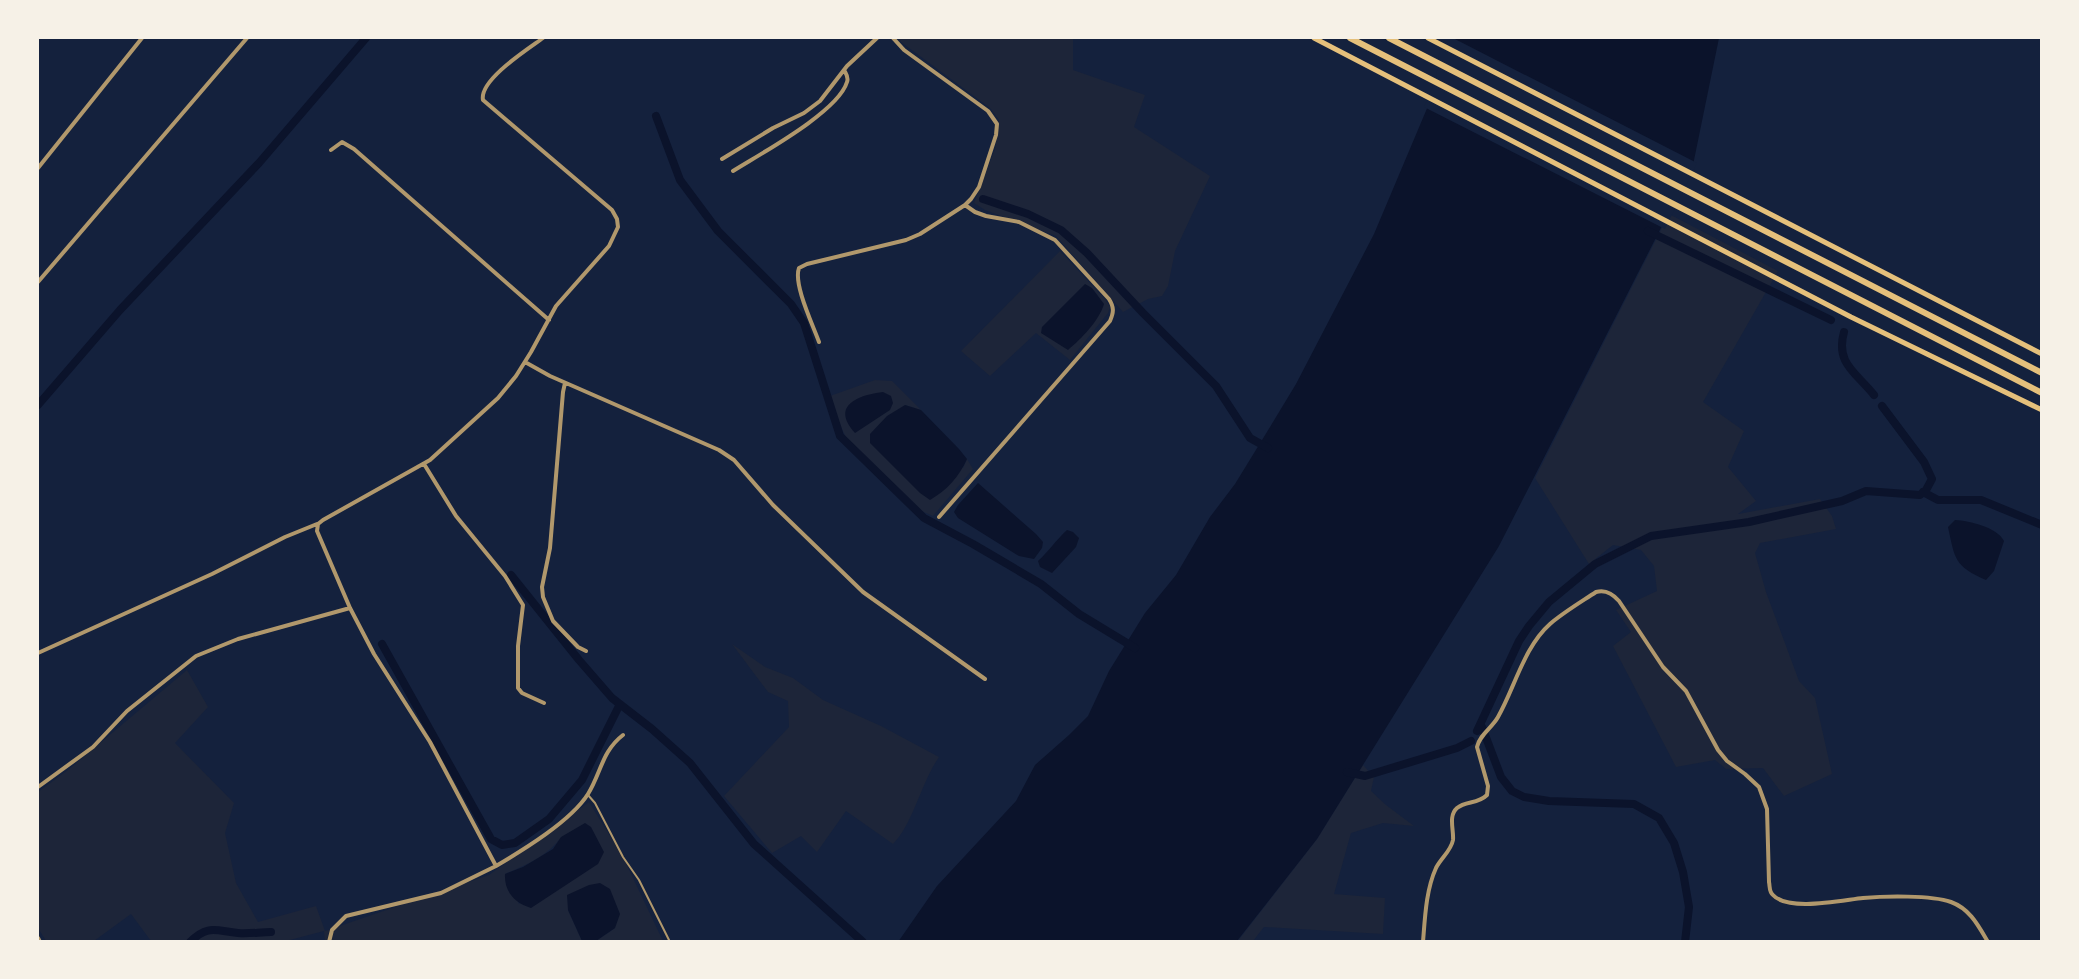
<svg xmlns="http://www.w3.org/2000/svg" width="2079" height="979" font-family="Raleway,sans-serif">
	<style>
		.green { fill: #1d2539; fill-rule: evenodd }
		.water { fill: #0b132b }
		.pier { fill: #14213d }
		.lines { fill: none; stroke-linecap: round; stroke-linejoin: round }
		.canal { stroke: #0b132b; stroke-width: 8 }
		.service { stroke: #b1986c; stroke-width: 2 }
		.minor { stroke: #b1986c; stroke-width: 4 }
		.secondary { stroke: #e5c07b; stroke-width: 5 }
		.trunk { stroke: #e5c07b; stroke-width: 6 }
	</style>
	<rect width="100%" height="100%" fill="#14213d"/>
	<path class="green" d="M899,38H1073V70L1145,95L1134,127L1210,176L1175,251L1168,286L1162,296L1148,299L1123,312L1056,236L985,210L974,203L995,149L999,120L990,108L901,42Z
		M1669,214L1778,271L1703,402L1744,431L1728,467L1756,501L1738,514L1820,499L1832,516L1836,529L1760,543L1755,553L1766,592L1799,681L1815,698L1832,774L1784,796L1763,768L1726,769L1715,760L1676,767L1613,646L1631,632L1616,610L1657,591L1654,566L1641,550L1613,545L1589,564L1535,478Z
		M1060,251L1105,299L1110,307L1108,313L1070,360L1036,333L990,376L961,351Z
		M875,380L892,381L921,410L905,405L963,468L967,459L973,469L933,516L919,510L848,442L836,416L830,396Z
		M732,644L765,667L793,678L823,700L881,726L939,757C921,783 913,824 893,844L846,811L817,852L801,836L772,853L724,796L789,727L788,701L768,692Z
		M187,670L208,707L175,743L234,803L225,833L236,883L258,922L316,906L325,931L489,875L589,802L623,857L663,941H596L615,928L568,910L582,941L325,942L324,931L286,941H151L131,914L94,941H46L38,928V792L68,770ZM561,837L519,904L505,874C526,865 548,856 561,837Z
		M1363,765L1374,777L1371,791L1386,805L1414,826L1383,823L1351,833L1334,894L1385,898L1383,934L1264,927L1253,941L1237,942L1317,839Z"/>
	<path class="water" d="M1444,38H1719L1693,165L1499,546L1317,839L1237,941L898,942L937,886L1016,801L1035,765L1069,735L1088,716L1109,671L1145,613L1176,575L1210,517L1235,484L1273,422L1296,384L1374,234L1439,80Z
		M1085,284L1092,288L1104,304C1099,321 1081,339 1068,350L1041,333L1042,327Z
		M883,392L891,396L893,403L890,410L855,433C830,406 858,395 883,392Z
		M905,405L921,410L959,449L967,459C959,477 947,490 930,500L920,493L870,443V434L887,416Z
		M978,483L1036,534L1043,542L1042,548L1034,559L1019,556L958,518L954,512L958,505Z
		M1955,520C1970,521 1997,527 2004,541L1994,571L1986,580C1954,566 1955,559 1948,527Z
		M1067,530L1073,532L1079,538L1076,547L1052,573L1040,567L1038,561C1049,551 1056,540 1067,530Z
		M585,823L591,827L604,852L598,864L531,908C514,903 504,891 505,874L523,867L553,849L561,837Z
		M600,883L610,889L620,914L615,928L596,941H582L568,910L567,895L589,885Z"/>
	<path class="pier" d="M1441,38H1453L1697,163L1665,229L1424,107L1436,79Z"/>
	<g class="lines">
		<path class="canal" d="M656,116L680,180L718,231L791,304L804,323L840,436L924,518L973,544L1041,584L1079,614L1135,648
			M983,199L1028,214L1061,230L1087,253L1143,313L1216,386L1250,438L1268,448
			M1648,231L1831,320
			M1844,332C1835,364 1857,373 1874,395
			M38,405L120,310L259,163L366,38
			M1923,492L1938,500H1981L2042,525
			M511,575L579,660L612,698L652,729L690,763L754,844L863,942
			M382,644L491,839L502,845L515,843L549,819L582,780L620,704
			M1482,727L1501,777L1512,791L1524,797L1549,801L1634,804L1659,818L1674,843L1683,872L1689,907L1685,942
			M1477,731L1519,641L1529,626L1549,602L1595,564L1651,536L1749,522L1842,501L1866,491L1920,495L1926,490L1932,479L1924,462L1882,406
			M1347,772L1365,776L1457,748L1471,741
			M190,942C208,924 216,931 238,933C249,934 260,932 271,932"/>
		<path class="service" d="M588,795L595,803L623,857L639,880L670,942"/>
		<path class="minor" d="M331,150L342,142L354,149L549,320
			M722,159L773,128L804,113L820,101L847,66L877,38
			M38,168L142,38
			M733,171C760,154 838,112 847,82C849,77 846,74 844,70
			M38,282L247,38
			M819,342C813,325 793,284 799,268L807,264L906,240L920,234L965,205L971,199L979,187L996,135L997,124L988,111L904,50L893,38
			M525,362L550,376L719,450L734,460L773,505L863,592L985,679
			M565,383L563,392L550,548L542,587L543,597L553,621L578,647L586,651
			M424,464L456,516L505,576L523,605L518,646V688L522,693L544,703
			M939,517L1110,321C1114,312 1114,307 1109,299L1055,240L1019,222L986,216L975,212L965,205
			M38,653L212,574L285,537L317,524
			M38,787L93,747L127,711L196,656L238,639L350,608
			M496,866C523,850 571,821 588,794C601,773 602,751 623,735
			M38,938L40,942
			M329,942L332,930L346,916L441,893L496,866L430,742L374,654L350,608L317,531L318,524L323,520L430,460L498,398L516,376L531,352L556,306L609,246L618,227L617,219L612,210L483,100C479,80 528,49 543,38
			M1423,942C1425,917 1426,890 1436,868C1441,858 1451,851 1453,840C1454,830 1448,816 1457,808C1466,801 1478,804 1487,795L1488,786L1477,747C1480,734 1492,728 1498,717C1515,687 1524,647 1550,624C1564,612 1581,602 1596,592C1606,589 1613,594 1619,601L1663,667L1686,691L1718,750L1727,761L1745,774L1759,787L1767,809L1769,882C1770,887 1769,892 1773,895C1788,912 1843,900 1863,898C1885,896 1931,895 1951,902C1970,909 1978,925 1988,942"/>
		<path class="secondary" d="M1314,38L1851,317L2042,410
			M1428,38L2042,354"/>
		<path class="trunk" d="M1350,38L2042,393
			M1389,38L2042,373"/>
	</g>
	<rect width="2079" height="979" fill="none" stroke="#f6f1e7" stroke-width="78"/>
</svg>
